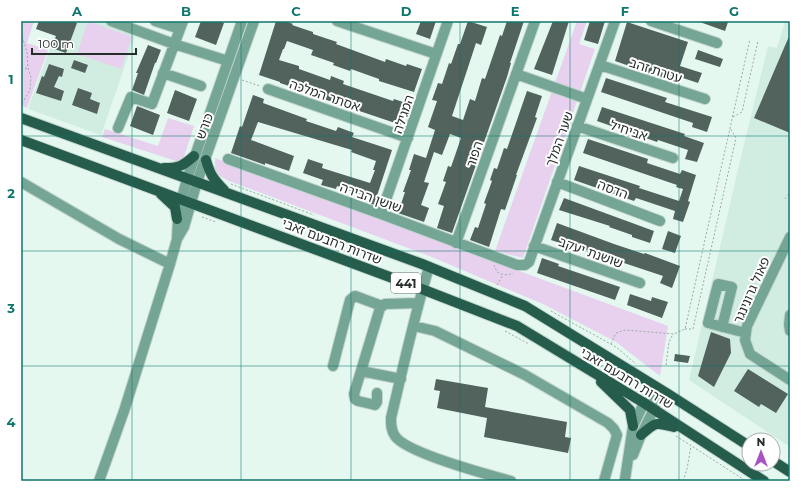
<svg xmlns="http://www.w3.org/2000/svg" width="811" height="502" font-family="Montserrat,'Noto Sans Hebrew',sans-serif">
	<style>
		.built { fill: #d1ede2 }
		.green { fill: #e8d1ef }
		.building { fill: #52635d }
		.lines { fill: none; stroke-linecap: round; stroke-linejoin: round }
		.minor-casing { stroke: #c2d4cd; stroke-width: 12 }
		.major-casing { stroke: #c2d4cd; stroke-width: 12 }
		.path { stroke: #9baaa4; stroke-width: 1; stroke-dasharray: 2 2; stroke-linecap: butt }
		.minor { stroke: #75a594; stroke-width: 10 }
		.major { stroke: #255c4c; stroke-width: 10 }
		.grid { fill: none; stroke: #0f766e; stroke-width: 1; stroke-opacity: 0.55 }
		.labels { text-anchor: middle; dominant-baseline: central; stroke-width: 4; stroke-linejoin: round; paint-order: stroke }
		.shield { fill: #fff; stroke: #676d6b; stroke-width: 1 }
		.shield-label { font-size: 12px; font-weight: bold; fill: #262e2b }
		.street-label { font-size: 13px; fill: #262e2b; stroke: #fff }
		.neatline { fill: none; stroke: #0f766e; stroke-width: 1.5 }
		.grid-label { font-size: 13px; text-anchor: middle; font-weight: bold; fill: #0f766e }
	</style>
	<rect width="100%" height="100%" fill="#e4f8f0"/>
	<path class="built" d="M60,21H100L136,34L101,135L28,109Z
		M785,21H790V447L689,380L740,161L768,46L777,48Z"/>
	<path class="green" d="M21,21H34L27,43L48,50L27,108L21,106Z
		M88,21L132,37L121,69L77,54Z
		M577,21H587L579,44L595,49L523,258L495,251Z
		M168,118L194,126L182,163L102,137L105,129L158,146Z
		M215,158L668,326L660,376L616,342L545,305L432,257L229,181L218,175L215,167Z"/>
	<path class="building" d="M39,21H72L77,23L66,53L52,48L56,36L36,29Z
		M201,21H219L224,23L216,45L195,37Z
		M276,21H285L293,24L292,25L313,32V34L337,42L336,44L385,62L386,59L406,66L407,64L422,69L414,92L379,81V79L351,69L350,71L333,65L334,63L311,55L313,50L287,41L284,49H283L279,60L299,66V69L330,80L331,76L344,81L343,84L393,101L394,99L409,104L401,125L300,91L301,90L280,83V82L259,75Z
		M421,21H436L430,39L416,34Z
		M468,21L487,27L481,45L476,43L452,116L463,120L470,99L475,101L482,78L485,79L500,35L502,36L507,21H524L510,63H511L507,77L452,233L437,228L444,206L438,204L446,182L443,181L448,166L451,167L461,138L450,134L442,155L434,152L424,182L429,183L421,205L429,208L424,222L398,213L405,192H403L411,170H409L414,154L426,158L435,130L428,127L437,101L432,100L438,83L442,84L449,63L451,64L458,44H460Z
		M553,21H569L552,75L534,69Z
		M590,21H605L598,44L584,40Z
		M697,21H725L728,22L725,31Z
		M627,22L688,42L680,66L702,73L698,83L677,76L675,82L615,61Z
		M790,34V133L754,118Z
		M148,45L161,50L156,63H155L144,95L132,90L138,73H136Z
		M698,50L723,59L720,67L695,59Z
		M74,60L88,65L85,73L71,68Z
		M49,64L64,69L62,77L59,76L54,87L64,91L61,101L36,93L42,76L44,77Z
		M606,78L667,98L665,102L712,117L707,132L692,127L693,123L601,92Z
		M78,88L92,93L90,99L100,103L97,114L72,105Z
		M175,90L197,99L189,121L167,113Z
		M527,91L542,96L535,117L537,118L516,175H517L505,210L501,209L489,247L470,240L475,227L478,228L486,204L484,203L492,181L490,180L494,168L497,169L504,148L507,149Z
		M253,95L264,99L263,103L307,119L306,121L336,131L338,127L354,133L352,137L392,150L374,205L364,201L366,196L337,186L336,189L321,185L323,180L303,173L308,159L323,164L322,168L370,183L375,170H373L376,161L351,152L352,150L258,122L251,140L294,156L289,171L265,163V165L231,153L240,126L242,127Z
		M137,106L160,115L153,135L130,126Z
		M602,107L685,134L684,136L704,143L697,162L685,159L688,150L658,140L657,142L597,121Z
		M588,139L648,159L647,163L680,174L682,170L696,175L688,201L690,202L683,222L673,219L675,211L636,198L634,201L574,180L579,166L640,186L639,188L679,201L683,189L676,187L677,185L583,153Z
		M564,198L654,231L650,243L632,237V235L609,227L610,226L559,210Z
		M557,223L614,244L644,254L645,253L680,266L672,288L660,283L663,276L609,258V259L593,254V252L567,243L566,245L551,240Z
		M668,231L681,236L675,253L662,249Z
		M542,258L559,264L558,266L620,287L615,300L537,273Z
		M630,294L651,301L652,297L668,302L662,318L627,305Z
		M711,332L730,339L731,353L714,387L698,376Z
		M675,354L690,356L688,363L674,361Z
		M748,369L788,394L776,413L761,404L759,407L734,391Z
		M436,379L488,388L485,407L567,422L565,437L571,438L568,453L484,437L487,418L437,408L440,391L434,390Z"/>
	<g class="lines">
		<defs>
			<path id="minor" d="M111,21L174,44L228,61
				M155,21L180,29
				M337,21L436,54
				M651,21L717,43
				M600,65L705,99
				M163,73L201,86
				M516,74L587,99
				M268,89L408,138
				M577,126L673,158
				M118,128L131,97L152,104L183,21
				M228,159L381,214L517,265H525L529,262L615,21
				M21,182L119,239L170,264L177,239L184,227L197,182L254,21
				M557,182L660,221
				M381,214L448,21
				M790,237L747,326L745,340L750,354L790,380
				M177,238C177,217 181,199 187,179L242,21
				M456,243L535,21
				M534,246L640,283
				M429,267C414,317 403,368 391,418C391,424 391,431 395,436C406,453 489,475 511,481
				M790,315L789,325L790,331
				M414,326L435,331L525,375L608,423L614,429L617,435L604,481
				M722,327L732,287L718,284L708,323L746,333
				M333,366L350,300L355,296L382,306
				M361,371L380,308L385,304L418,303
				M377,393V402L375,405L358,401L355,399L354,394L361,371L401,379
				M633,455L641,435L654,409L659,389
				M625,479L633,426L644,403L659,389
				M99,481L124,411L170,264"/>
			<path id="major" d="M21,118L422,264L525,306L668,394L749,446
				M21,140L414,286L517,326L644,403L764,481
				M206,160C210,174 213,179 224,190
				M164,168C179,168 183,166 194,156
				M161,194L175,207L177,219
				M601,382L630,410L633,426
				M641,435C656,422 655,422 674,427
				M773,461L790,472"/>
		</defs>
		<use href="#minor" class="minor-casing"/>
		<use href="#major" class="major-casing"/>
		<path class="path" d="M21,33L27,52L28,68L31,77L30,90L21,105
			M21,69L28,68
			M242,80L260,86
			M733,117L742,112L758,41
			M231,184L314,215
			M785,199L790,193
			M202,217L216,222
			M494,265L497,272C502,275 507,276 513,273
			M497,285L503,275
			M551,311L616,347L636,364
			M685,329H693L736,138L730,128
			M505,331L529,344
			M611,344L616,333L625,330L674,334L685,329L750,39
			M666,365L669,342L673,334
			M676,436L746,481
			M683,481L687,469L691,446"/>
		<use href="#minor" class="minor"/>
		<use href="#major" class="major"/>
	</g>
	<path class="grid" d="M132,21V481M241,21V481M351,21V481M460,21V481M570,21V481M679,21V481M21,136H790M21,251H790M21,366H790"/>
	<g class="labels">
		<rect class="shield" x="391" y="273" width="30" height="20" rx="3"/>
		<g class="shield-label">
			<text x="406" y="283">441</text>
		</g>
		<g class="street-label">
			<text transform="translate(656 70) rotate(18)">עטרת זהב</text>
			<text transform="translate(325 95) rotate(19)">אסתר המלכה</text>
			<text transform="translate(403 114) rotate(-71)">המגילה</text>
			<text transform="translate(204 126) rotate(-70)">כורש</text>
			<text transform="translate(629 130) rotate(18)">אביחיל</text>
			<text transform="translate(559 139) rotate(-70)">שער המלך</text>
			<text transform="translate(474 154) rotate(-71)">הפור</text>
			<text transform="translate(613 189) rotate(21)">הדסה</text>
			<text transform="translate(371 197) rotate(20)">שושן הבירה</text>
			<text transform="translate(332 241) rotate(21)">שדרות רחבעם זאבי</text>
			<text transform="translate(591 252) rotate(20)">שושנת יעקב</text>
			<text transform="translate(751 290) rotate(-66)">פאול גרונינגר</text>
			<text transform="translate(627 378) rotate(31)">שדרות רחבעם זאבי</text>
		</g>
	</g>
	<rect width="811" height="502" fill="none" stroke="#ffffff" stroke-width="44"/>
	<g transform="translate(761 452)"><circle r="19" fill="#ffffff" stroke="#a8abaa"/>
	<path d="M0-3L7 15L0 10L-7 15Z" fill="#a953c1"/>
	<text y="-6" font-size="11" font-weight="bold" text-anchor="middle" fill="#262e2b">N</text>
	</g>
	<path d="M32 48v6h104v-6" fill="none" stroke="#262e2b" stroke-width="2"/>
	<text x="38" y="48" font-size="12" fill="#262e2b" stroke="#ffffff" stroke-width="3" paint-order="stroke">100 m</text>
	<rect x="22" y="22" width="767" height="458" class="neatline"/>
	<g class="grid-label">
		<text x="77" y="16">A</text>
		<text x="186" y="16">B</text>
		<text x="296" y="16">C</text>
		<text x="406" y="16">D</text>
		<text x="515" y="16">E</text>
		<text x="625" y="16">F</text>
		<text x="734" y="16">G</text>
		<text x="11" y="84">1</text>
		<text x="11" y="198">2</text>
		<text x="11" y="313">3</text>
		<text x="11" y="427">4</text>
	</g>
</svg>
